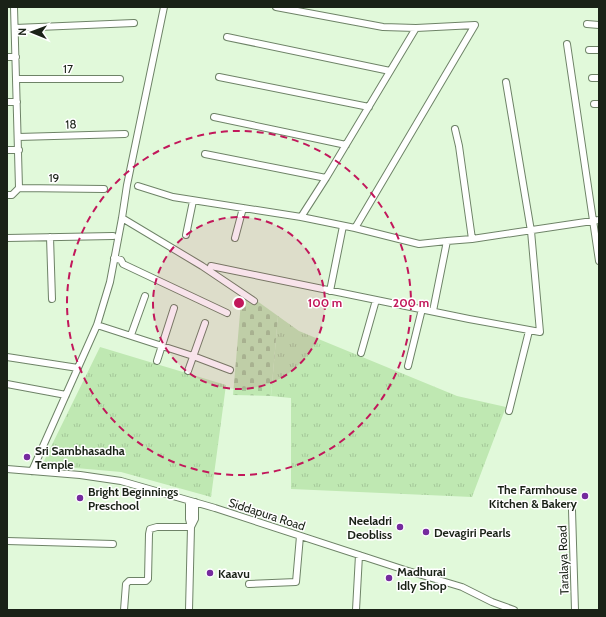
<svg xmlns="http://www.w3.org/2000/svg" width="606" height="617" font-family="Cabin,sans-serif">
	<style>
		.grass { fill: url(#grass-tufts) }
		.cemetery { fill: url(#cemetery-stones) }
		.lines { fill: none; stroke-linecap: round; stroke-linejoin: round }
		.minor-casing { stroke: #6e8367; stroke-width: 8 }
		.minor { stroke: #fff; stroke-width: 6 }
		.ring { fill: none; stroke: #c2185b; stroke-width: 2; stroke-dasharray: 7 5 }
		.poi-dot { fill: #752b9e; stroke: #fff; stroke-width: 1.5 }
		.labels { text-anchor: middle; dominant-baseline: central; stroke-width: 3; stroke-linejoin: round; paint-order: stroke }
		.street-label { font-size: 12px; fill: #1a2217; stroke: #fff }
		.poi-label { font-size: 12px; font-weight: bold; fill: #1a2217; stroke: #fff; text-anchor: start }
		.centre { fill: #c2185b; stroke: #fff; stroke-width: 2 }
		.ring-label { font-size: 12px; text-anchor: middle; font-weight: bold; fill: #c2185b; stroke: #fff; stroke-width: 3; stroke-linejoin: round; paint-order: stroke }
	</style>
	<defs>
		<pattern id="grass-tufts" width="24" height="20" patternUnits="userSpaceOnUse"><rect width="24" height="20" fill="#bfe8b2"/><path d="M3 7l-1-3M5 7V3M7 7l1-3M15 17l-1-3M17 17v-4M19 17l1-3" fill="none" stroke="#a4c798"/></pattern>
		<pattern id="cemetery-stones" width="16" height="16" patternUnits="userSpaceOnUse"><rect width="16" height="16" fill="#bfe8b2"/><path d="M2 7V4a2 2 0 0 1 4 0v3zM10 15v-3a2 2 0 0 1 4 0v3z" fill="#a4c798"/></pattern>
	</defs>
	<rect width="100%" height="100%" fill="#e1f9da"/>
	<path class="grass" d="M278,316L299,331L457,396L506,407L472,497L291,489V398L271,396Z
		M100,347L226,385L211,497L121,472L42,465Z"/>
	<path class="cemetery" d="M242,290L278,316L271,396L233,395Z"/>
	<g class="lines">
		<defs>
			<path id="minor" d="M14,7L19,188
				M276,7L383,27L416,28
				M587,24L599,25
				M15,28L134,23
				M227,37L390,71
				M567,44L599,261
				M589,50H599
				M7,57H16
				M219,77L369,107
				M592,78H599
				M16,79H120
				M7,102H17
				M594,104H599
				M214,117L346,145
				M455,129L459,146L472,239
				M18,137L125,134
				M7,150H19
				M205,154L326,178
				M138,186L173,197L301,217L355,228L419,244L447,241L472,239L599,220
				M7,195H12L19,188L104,189
				M301,217L326,178L416,28L475,25L355,228
				M122,218L202,266L254,301
				M186,235L193,201
				M50,237L52,299
				M7,238L113,236
				M235,238L243,208
				M114,258L121,260L123,264L227,313
				M211,266L469,319L540,332L531,231L506,82
				M330,291L343,226
				M433,311L447,241
				M97,325L193,356L230,370
				M131,335L145,296
				M361,353L376,300
				M7,357L78,368
				M157,361L174,308
				M408,366L422,309
				M188,371L205,323
				M7,384L66,395
				M509,411L529,331
				M7,469L80,475L121,481L215,508L405,570L462,587L492,602L514,610
				M32,471L97,325L110,282L122,218L127,185L164,7
				M189,501V519L191,527L189,610
				M572,510L575,610
				M191,527L195,519V502
				M7,541L113,544
				M249,584L296,582L300,536
				M124,610L126,584L129,581H146L148,579L149,534L150,529L157,527H191
				M356,610L359,555"/>
		</defs>
		<use href="#minor" class="minor-casing"/>
		<use href="#minor" class="minor"/>
	</g>
	<circle cx="239" cy="303" r="86" fill="#c2185b" fill-opacity=".12"/>
	<g class="ring">
		<circle cx="239" cy="303" r="86"/>
		<circle cx="239" cy="303" r="172"/>
	</g>
	<g class="poi-dot">
		<circle cx="27" cy="457" r="4"/>
		<circle cx="585" cy="496" r="4"/>
		<circle cx="80" cy="498" r="4"/>
		<circle cx="400" cy="527" r="4"/>
		<circle cx="426" cy="532" r="4"/>
		<circle cx="210" cy="573" r="4"/>
		<circle cx="389" cy="578" r="4"/>
	</g>
	<g class="labels">
		<g class="street-label">
			<text x="68" y="68">17</text>
			<text transform="translate(71 124) rotate(-2)">18</text>
			<text x="54" y="177">19</text>
			<text transform="translate(267 514) rotate(18)">Siddapura Road</text>
			<text transform="translate(563 560) rotate(-92)">Taralaya Road</text>
		</g>
		<g class="poi-label">
			<text x="35" y="450">Sri Sambhasadha<tspan x="35" dy="14">Temple</tspan></text>
			<text x="577" y="489" text-anchor="end">The Farmhouse<tspan x="577" dy="14">Kitchen &amp; Bakery</tspan></text>
			<text x="88" y="491">Bright Beginnings<tspan x="88" dy="14">Preschool</tspan></text>
			<text x="392" y="520" text-anchor="end">Neeladri<tspan x="392" dy="14">Deobliss</tspan></text>
			<text x="434" y="532">Devagiri Pearls</text>
			<text x="397" y="571">Madhurai<tspan x="397" dy="14">Idly Shop</tspan></text>
			<text x="218" y="573">Kaavu</text>
		</g>
	</g>
	<circle cx="239" cy="303" r="6" class="centre"/>
	<g class="ring-label">
		<text x="325" y="307">100 m</text>
		<text x="411" y="307">200 m</text>
	</g>
	<rect width="606" height="617" fill="none" stroke="#1a2217" stroke-width="16"/>
	<g transform="translate(32 32) rotate(271)" stroke="#ffffff" stroke-width="3" paint-order="stroke">
	<path d="M0-3L7 15L0 10L-7 15Z" fill="#1a2217"/>
	<text y="-6" font-size="11" font-weight="bold" text-anchor="middle" fill="#1a2217">N</text>
	</g>
</svg>
